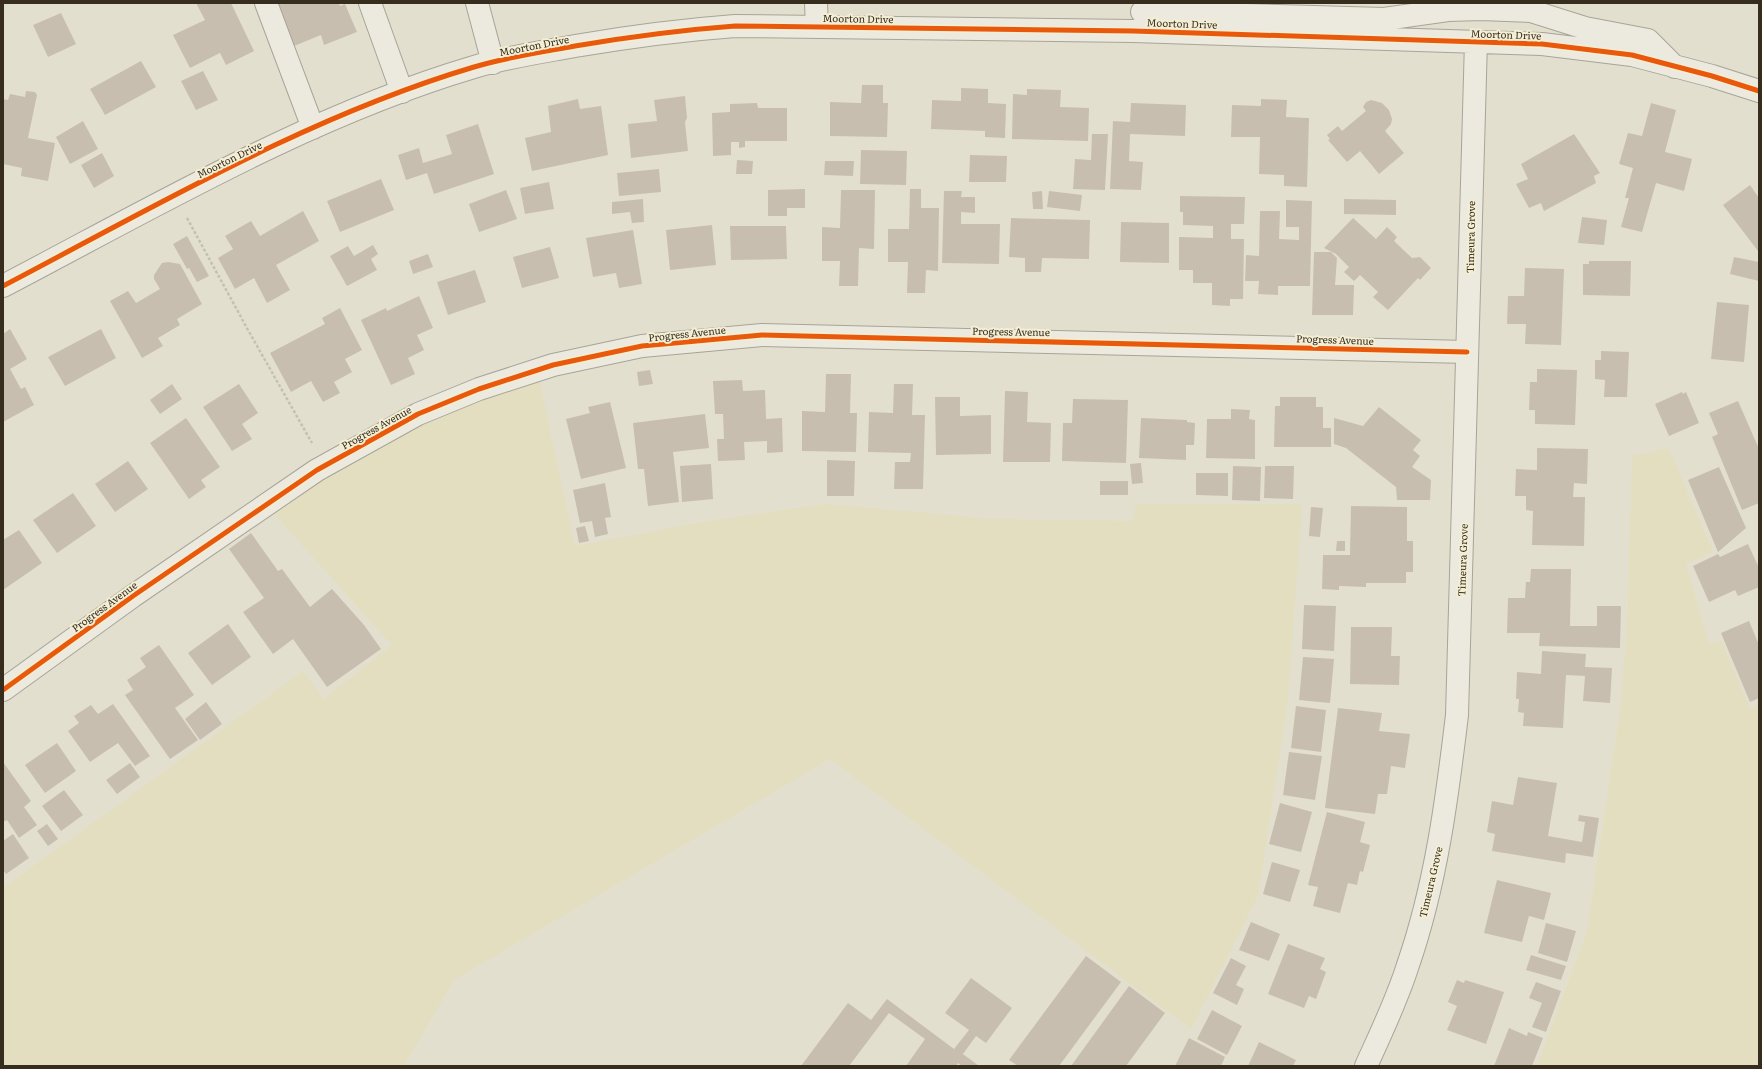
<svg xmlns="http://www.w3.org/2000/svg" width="1762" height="1069" font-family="Literata,serif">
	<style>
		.farmland { fill: #e2debf }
		.building { fill: #c7beaf }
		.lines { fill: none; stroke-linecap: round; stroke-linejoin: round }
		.minor-casing { stroke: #a8a497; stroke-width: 24 }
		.path { stroke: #c4c0b6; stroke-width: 2.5; stroke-dasharray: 3 2; stroke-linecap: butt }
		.minor { stroke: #ece9df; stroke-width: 22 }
		.cycleway-casing { stroke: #f4eed4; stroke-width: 8 }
		.cycleway { stroke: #e8590c; stroke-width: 5 }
		.labels { text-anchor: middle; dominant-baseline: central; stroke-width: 4; stroke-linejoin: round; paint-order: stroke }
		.street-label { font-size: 10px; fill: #362d1f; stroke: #f4eed4 }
	</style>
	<rect width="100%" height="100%" fill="#e3dfce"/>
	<path class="farmland" d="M538,374L575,546L715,520L826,504L996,519L1134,521L1135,504H1302L1288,701L1258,896L1191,1029L830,759L454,980L404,1066H3V888L303,671L324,699L392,645L267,506L422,414Z
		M1669,448L1713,552L1686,564L1709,644L1721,641L1750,709L1759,705V1066H1537L1587,931L1621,704L1628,607L1632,456Z"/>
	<path class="building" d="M196,3H231L254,51L226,65L220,53L190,68L173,35L205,20Z
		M277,3H339L340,6L345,4L357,32L324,45L321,35L294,46Z
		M61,13L76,44L48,57L33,25Z
		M141,61L156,87L105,115L90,89Z
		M203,71L218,100L196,110L181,81Z
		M862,85H883V103H888L887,137L830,136V102L861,103Z
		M961,88L988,89V103L1006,104L1005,138L985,137V131L931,129L932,100L961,101Z
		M1027,89L1061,90L1060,107L1089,108L1088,141L1012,139L1013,94L1027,95Z
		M26,91L35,92L37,95L28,138L55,143L48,181L21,176L22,168L3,164V99L8,100L10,94L25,97Z
		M685,96L687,118L685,122L688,151L631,158L628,124L657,121L654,100Z
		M578,99L580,109L601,106L608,155L532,171L525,138L551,132L548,106Z
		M1261,99L1287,100L1286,117L1309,118L1307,187L1284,186V175L1259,174L1260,137H1231L1232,105L1261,106Z
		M1371,100L1382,103L1389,110L1392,119L1391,124L1385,131L1404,153L1379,174L1360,151L1347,162L1328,140L1330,139L1327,135L1338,126L1342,131L1366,111L1363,107L1366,102Z
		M757,103L758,108H787V141H745V147L739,148V142H731V155L713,156L712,113L730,112V104Z
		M1131,103L1186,105L1185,136L1130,134L1129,161L1143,162L1141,190L1110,189L1113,121L1130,122Z
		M1651,103L1676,110L1665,152L1692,159L1684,191L1656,183L1642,232L1621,227L1629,198H1625L1633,168L1619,164L1628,133L1642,136Z
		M83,121L98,149L70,164L56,137Z
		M478,124L494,174L434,194L427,173L406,180L398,155L419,148L423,163L452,154L446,135Z
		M1092,134H1108L1105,190L1073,189L1075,159L1091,160Z
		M1574,134L1600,173L1594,176L1596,183L1544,211L1541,203L1529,208L1516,184L1528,179L1521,164Z
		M861,150L907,151L906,185L860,184Z
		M102,153L114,176L94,188L81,165Z
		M970,155L1007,156L1006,182H969Z
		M737,160L753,161L752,174H736Z
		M825,161H854L853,176L824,175Z
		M659,169L661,192L619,196L617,173Z
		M381,179L394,210L340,232L327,201Z
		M549,182L554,209L525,214L520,188Z
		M1750,185L1759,198L1758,251L1723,205Z
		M805,189V208H787V216H768V190Z
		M910,189H921V208H939L938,271L926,270L925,293H907L908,262H888V229H909Z
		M506,190L517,219L479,232L469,204Z
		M841,190H875L874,249L859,248L858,286H839L840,261H822V227L840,228Z
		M944,191H962L961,197H975V213L961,212V224H1000L999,264L942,263Z
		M1042,191L1043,209H1033L1032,192Z
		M1049,191L1082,195L1080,211L1047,207Z
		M1180,196L1245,197L1244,224H1231V239H1244L1243,299H1230V306L1212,305V283H1193V270H1179V237L1213,238V226L1183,225V212H1180Z
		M643,199L644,222L632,223L630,212L612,214V202Z
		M1344,199L1396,200V215L1344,214Z
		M1286,200L1312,201L1310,286H1278V295L1258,294L1259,281H1245L1246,255L1259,256L1260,211H1280L1279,239L1299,240V227H1286Z
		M303,211L319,241L276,265L290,290L267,303L254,278L235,289L218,258L233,249L225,236L251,221L260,236Z
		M1582,217L1607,220L1604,245L1578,243Z
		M1011,218L1090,220L1089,259L1042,258L1041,272H1025V258L1009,257Z
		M1353,218L1376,239L1387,227L1397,237L1394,241L1412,258L1420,257L1431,268L1420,280L1418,278L1388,310L1373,297L1378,292L1360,275L1354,281L1344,272L1349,267L1336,254L1324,248Z
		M1121,222L1169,223V263L1120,262Z
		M712,225L716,265L670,270L666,230Z
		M730,226H786L787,259L731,260Z
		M633,230L642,284L619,288L616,273L593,277L586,238Z
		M187,236L209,276L197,282L189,268L187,269L173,244Z
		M373,245L378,254L371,259L377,270L347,286L330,256L348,246L354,256Z
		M550,247L559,278L522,288L513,257Z
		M1314,252H1331L1337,258L1335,285H1354L1353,315H1312Z
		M428,254L433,267L413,274L409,261Z
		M1734,257L1759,262V281L1730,274Z
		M1589,261H1631L1630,296L1583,295V264H1589Z
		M168,262L180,264L202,304L177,319L180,325L158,338L163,346L142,358L110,301L128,291L136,303L160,289L154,279V275L162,263Z
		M1525,268L1564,269L1561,345L1525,344L1526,324H1507L1508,296H1524Z
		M475,270L486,302L448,315L437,282Z
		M419,296L433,328L417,335L424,350L408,358L415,374L391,385L361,320L386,308L387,311Z
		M1717,302L1749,305L1744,362L1711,359Z
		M340,308L362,350L345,359L352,372L334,382L340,393L323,402L311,381L291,392L270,353L325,324L322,318Z
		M10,329L27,359L10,369L21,389L25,387L34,405L3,422V334Z
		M101,329L116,358L65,386L48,357Z
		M1601,351L1629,352L1627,397H1604L1605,380L1595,379V360H1601Z
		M1537,369L1577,370L1575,425L1535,424V410H1529L1530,382H1537Z
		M650,370L653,384L639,386L637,372Z
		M826,374H851L850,413H857L856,452L802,451V411L825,412Z
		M742,380L743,391L765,390L766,419L782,418L783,452L767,453V441L744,442L745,460L718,461L717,439H724L723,414H715L713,381Z
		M172,384L182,399L160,414L150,400Z
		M239,384L258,413L242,424L252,439L232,451L203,407Z
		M894,384H913L912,415H925L923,489H894L895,462H910L911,453L868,452L869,412L893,413Z
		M1005,391L1028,392L1027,422L1051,423L1050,462H1003Z
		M1682,392L1683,394L1686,392L1699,423L1669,436L1655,404Z
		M935,397H960V416L991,415V454L936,455Z
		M1280,397H1316V407H1323V428H1331V447H1274L1275,406H1280Z
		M1073,399L1128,400L1126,463L1062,461L1063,423H1072Z
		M1738,401L1759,449V503L1742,510L1712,437L1718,434L1709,413Z
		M610,402L626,468L581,479L566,419L590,413L588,407Z
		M1379,407L1421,440L1413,450L1420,456L1412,467L1431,480L1430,500H1397L1396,487L1346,448L1334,444V418L1363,426Z
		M1231,409L1250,410L1249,419L1255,420V459L1206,458L1207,419H1231Z
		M705,414L709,448L673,452L679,502L648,506L644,469H638L633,423Z
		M186,418L220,467L201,480L206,487L189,499L150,443Z
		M1141,418L1187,420V422L1195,423L1194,445H1186V460L1139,458Z
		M1537,448L1588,449L1587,484L1574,483L1573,497H1585L1584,546L1532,545L1533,511L1526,510V496H1515L1516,469L1537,470Z
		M827,460L855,461L854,496H827Z
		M128,461L148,489L115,512L95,484Z
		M1141,463L1143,483L1132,484L1130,464Z
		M711,464L713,499L682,502L680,466Z
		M1233,466L1261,467L1260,501L1232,500Z
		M1265,466H1294L1293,499L1264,498Z
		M1719,467L1746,528L1718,552L1688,480Z
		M1196,473H1228V496L1196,495Z
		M1100,481H1128V495H1100Z
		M605,483L611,517L605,518L608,534L595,537L592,521L580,523L573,490Z
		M73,493L96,526L57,553L33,520Z
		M1351,506L1407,507V541H1413V572H1406V583H1366V587L1339,586V590L1322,589L1323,555H1350Z
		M1311,507L1323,508L1320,537L1309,536Z
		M585,526L589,541L579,543L576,528Z
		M19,530L42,563L3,590V540Z
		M251,533L278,571L282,569L310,607L332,589L364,625L381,649L327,687L293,639L273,654L243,612L264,598L229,549Z
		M1337,541H1345V551H1336Z
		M1748,544L1759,568V587L1738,596L1735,590L1709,602L1693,566L1718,554L1720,557Z
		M1531,569H1571L1570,626H1597V606H1621L1620,648L1539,646L1540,633H1507L1508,598H1525L1526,582H1530Z
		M1304,605L1336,606L1334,651L1302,649Z
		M1749,621L1759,645V698L1750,702L1721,633Z
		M228,624L251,657L212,685L188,653Z
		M1351,627H1392L1391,656H1400L1399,685L1350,684Z
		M159,645L194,695L175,708L198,740L170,759L125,695L133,690L127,680L146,667L140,658Z
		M1542,651L1586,654L1585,667L1612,668L1610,703L1583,701L1585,676L1566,675L1563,728L1523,726L1524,713L1518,712L1519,699H1516L1517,672L1541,674Z
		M1303,657L1334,659L1330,703L1299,700Z
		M206,702L222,724L200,740L185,719Z
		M113,704L150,756L135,766L118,743L90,762L68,731L79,723L74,716L91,705L98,714Z
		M1296,706L1326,710L1321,752L1291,748Z
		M1338,708L1382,713L1379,731L1410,734L1405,768L1391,766L1387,794H1378L1375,814L1325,808Z
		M57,743L76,771L45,793L25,765Z
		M1289,752L1322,756L1315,800L1283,795Z
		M3,762L31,801L24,807L37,825L19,838L7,820L3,822Z
		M130,763L140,777L117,794L106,780Z
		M1518,777L1557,783L1548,836L1582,842L1585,822L1578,821L1579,815L1599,818L1593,857L1566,853L1565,863L1492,851L1495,834L1487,832L1492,801L1513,805Z
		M64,790L83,815L61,831L42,806Z
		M1280,803L1312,812L1301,852L1269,844Z
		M1327,812L1365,822L1360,842L1370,845L1363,872L1360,871L1357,885L1348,883L1340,913L1313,906L1318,887L1308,885Z
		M47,824L58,839L48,846L37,831Z
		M13,834L29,858L6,874L3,870V841Z
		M1272,862L1300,870L1290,902L1263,894Z
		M1497,880L1551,893L1544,920L1529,916L1522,942L1484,933Z
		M1251,922L1280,934L1269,961L1239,950Z
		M1546,923L1576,931L1567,962L1538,953Z
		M1288,944L1325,958L1320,969L1326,972L1316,999L1309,996L1304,1008L1268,994Z
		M1531,955L1566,966L1561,980L1526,970Z
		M1086,956L1121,982L1059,1066H1018L1009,1060Z
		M1231,958L1246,966L1236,985L1244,989L1237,1005L1213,993Z
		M971,978L1012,1008L986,1043L976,1036L963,1054L979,1066H962L958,1063L956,1066H906L925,1039L889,1013L849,1066H801L848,1003L871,1020L887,999L954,1049L969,1030L945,1013Z
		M1457,980L1464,983L1465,980L1504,992L1486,1044L1447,1030L1457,1006L1448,1002Z
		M1536,982L1561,991L1546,1032L1532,1027L1542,1003L1529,998Z
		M1129,986L1165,1013L1126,1066H1071Z
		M1212,1010L1242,1026L1227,1055L1197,1039Z
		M1509,1028L1527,1036L1528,1032L1543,1038L1532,1066H1494Z
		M1189,1038L1225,1057L1221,1066H1175Z
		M1259,1042L1296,1060L1293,1066H1248Z"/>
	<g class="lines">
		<defs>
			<path id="minor" d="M266,3L313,128
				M370,3L402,92
				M477,3L493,63
				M816,3L817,27
				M1443,3L1448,10L1481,9L1531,11L1585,28L1648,40L1675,67
				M1142,12L1384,19L1448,10
				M3,286C156,206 309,116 474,67C507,57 542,52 575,46C628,37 681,30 735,26L1133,31L1542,44L1632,55L1712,76L1759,91
				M3,690L133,596L317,470L418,414L479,389L553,365L642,346L762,335L1467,352
				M1366,1066C1381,1033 1397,1000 1408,965C1436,884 1447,799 1457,715L1476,41"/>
		</defs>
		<use href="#minor" class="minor-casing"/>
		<path class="path" d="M187,218L248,330L312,443"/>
		<use href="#minor" class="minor"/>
		<defs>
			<path id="cycleway" d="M3,286C156,206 309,116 474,67C507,57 542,52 575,46C628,37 681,30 735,26L1133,31L1542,44L1632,55L1712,76L1759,91
				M3,690L133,596L317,470L418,414L479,389L553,365L642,346L762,335L1467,352"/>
		</defs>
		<use href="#cycleway" class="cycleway-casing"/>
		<use href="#cycleway" class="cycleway"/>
	</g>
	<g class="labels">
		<g class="street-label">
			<text transform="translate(858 18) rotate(1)">Moorton Drive</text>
			<text transform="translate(1182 23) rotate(2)">Moorton Drive</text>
			<text transform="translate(1506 34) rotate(2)">Moorton Drive</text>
			<text transform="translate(534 45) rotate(-11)">Moorton Drive</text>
			<text transform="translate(229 159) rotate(-26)">Moorton Drive</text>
			<text transform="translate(1470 237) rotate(-89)">Timeura Grove</text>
			<text transform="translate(1011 331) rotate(1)">Progress Avenue</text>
			<text transform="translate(687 333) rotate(-6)">Progress Avenue</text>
			<text transform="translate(1335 339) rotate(2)">Progress Avenue</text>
			<text transform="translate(376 427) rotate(-29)">Progress Avenue</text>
			<text transform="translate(1462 560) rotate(-88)">Timeura Grove</text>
			<text transform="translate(104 606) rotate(-36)">Progress Avenue</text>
			<text transform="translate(1430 882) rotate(-77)">Timeura Grove</text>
		</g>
	</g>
	<rect width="1762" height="1069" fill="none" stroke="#362d1f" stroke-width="8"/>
</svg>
